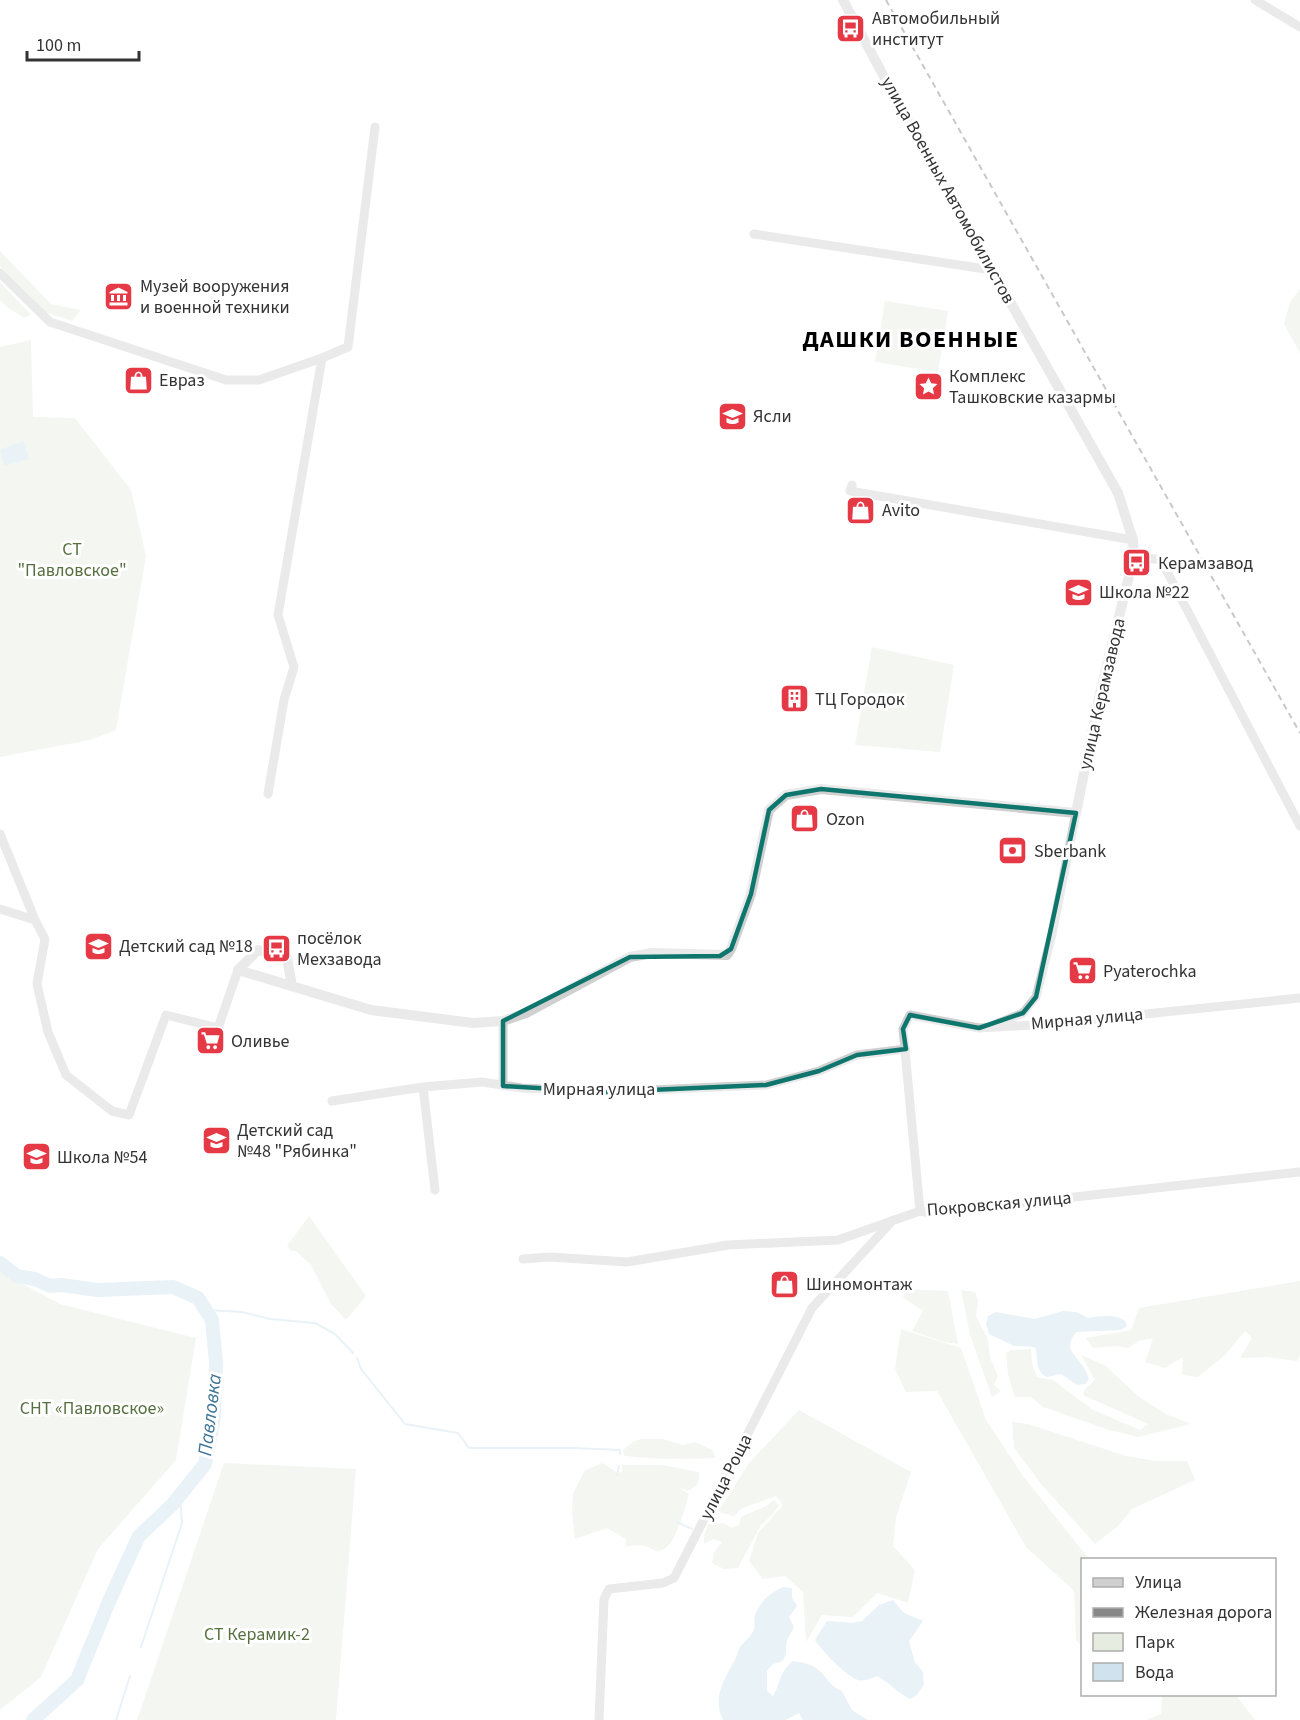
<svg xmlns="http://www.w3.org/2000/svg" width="1300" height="1720" font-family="'Source Sans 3',sans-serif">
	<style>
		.green { fill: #e6ecdf }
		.water { fill: #cfe2ee }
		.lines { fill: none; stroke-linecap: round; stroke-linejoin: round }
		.stream { stroke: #cfe2ee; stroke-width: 2 }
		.river { stroke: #cfe2ee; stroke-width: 14 }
		.minor { stroke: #d0d0d0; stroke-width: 9 }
		.tertiary { stroke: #d0d0d0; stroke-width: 10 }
		.rail { stroke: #888; stroke-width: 2; stroke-dasharray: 6 4.5; stroke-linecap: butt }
		.marked { fill: none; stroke: #0f766e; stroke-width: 4.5; stroke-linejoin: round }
		.labels { text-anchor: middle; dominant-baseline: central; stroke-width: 6; stroke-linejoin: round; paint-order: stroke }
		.poi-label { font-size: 18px; fill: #333; stroke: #fff; text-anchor: start }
		.street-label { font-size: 18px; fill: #333; stroke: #fff }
		.park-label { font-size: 18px; fill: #56703f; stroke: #fff }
		.water-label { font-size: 20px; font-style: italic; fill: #3f7597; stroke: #fff }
		.district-label { font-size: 24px; font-weight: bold; letter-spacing: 1.5px; fill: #000; stroke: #fff }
	</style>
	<rect width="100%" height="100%" fill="#fff"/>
	<path class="green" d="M0,251L51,304L81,310L72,321L47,313L0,266Z
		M0,282L31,315L24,318L8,308L0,300Z
		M1300,289V353L1284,324L1290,302Z
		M885,301L948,311L938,372L875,362Z
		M31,340L33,417L75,418L131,490L146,556L116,730L90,740L0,757V347Z
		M872,647L954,665L940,752L855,745Z
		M309,1216L366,1296L346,1320L331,1304L311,1265L296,1251H291L287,1246Z
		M0,1272L60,1304L196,1338L176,1460L98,1549L41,1677L0,1710Z
		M1300,1281V1355L1297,1361L1267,1357L1240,1358L1252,1338L1245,1331L1225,1355L1198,1377L1182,1375L1183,1357L1165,1368L1145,1362L1153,1338L1139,1341L1128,1348L1116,1346L1093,1348L1086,1338L1131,1330L1139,1308Z
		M906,1289L948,1291L958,1344L944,1342L912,1331L923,1311L903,1297Z
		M961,1290L975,1292L978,1300L976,1317L988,1339L990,1358L998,1376L994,1385L1001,1391L992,1397L970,1335Z
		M901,1329L961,1348L986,1420L1023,1476L1089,1559L1082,1560V1647L1076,1640L1074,1591L1026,1547L937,1391L906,1392L895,1369Z
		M1031,1349L1032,1363L1037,1377L1053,1380L1093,1410L1140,1430L1148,1424L1083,1395L1085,1389L1095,1380L1081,1355L1106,1366L1139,1397L1168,1415L1191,1424L1138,1437L1109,1430L1043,1407L1031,1397H1015L1008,1375L1006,1353L1011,1350Z
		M799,1410L911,1472L896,1517L893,1546L915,1570L908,1603L877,1593L853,1617L822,1615L806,1642L803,1592L785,1576L763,1579L749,1561L758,1533L783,1505L776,1496L742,1508L734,1516L718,1512L749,1463Z
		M1012,1422L1028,1424L1126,1456L1156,1461H1187L1195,1480L1132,1509L1118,1526L1095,1544L1042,1485L1014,1448Z
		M641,1439H663L683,1445L695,1442L712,1450L716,1458L663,1459L624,1456L623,1450L633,1442Z
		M224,1463L356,1469L336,1720H137Z
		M603,1463L618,1473L622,1472V1465H662L699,1472C699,1484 698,1486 687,1491L678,1487L689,1494C685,1507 675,1550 659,1551C654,1552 651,1548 646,1546C640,1545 632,1546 626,1546V1539L607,1528L575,1539L572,1511L573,1494L585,1470Z
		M774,1500L779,1505L773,1514L761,1525L738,1568L724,1569L712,1563L714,1553L722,1542L713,1539L704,1544C703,1536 706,1530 708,1524L723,1523L732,1528L739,1525L741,1517C753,1510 763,1510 774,1500Z
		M1162,1695H1236L1255,1720H1146L1161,1714Z"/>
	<path class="water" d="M23,441L29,459L4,466L0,450Z
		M1063,1311L1077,1312L1088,1318C1100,1316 1115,1314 1125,1321L1127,1326L1121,1330L1076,1332C1064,1348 1073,1353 1083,1366C1086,1370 1087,1375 1089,1379L1085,1384L1077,1385L1061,1374L1047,1377C1034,1371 1039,1359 1035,1347L1014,1346L989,1334L986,1324L988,1316L996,1312L1035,1319Z
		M784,1587L792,1588V1598L797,1606L789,1617C797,1631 793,1627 788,1638C783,1650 792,1661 773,1664L767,1671V1691L773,1696C782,1681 778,1673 793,1661C801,1662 810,1664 816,1668C826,1675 830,1687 842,1691L852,1710L868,1720H803L799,1713L786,1720H723C712,1697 724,1680 735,1660C737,1656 738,1651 740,1647C744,1641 752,1636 754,1629C756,1624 753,1619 755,1615C761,1601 770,1592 784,1587Z
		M893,1600L904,1613L923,1621L909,1641L915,1662L923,1672L924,1685L916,1696L910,1699C898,1693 890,1683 877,1676C871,1678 864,1682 858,1680C848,1678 820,1649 815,1640L827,1621L852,1623L862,1621L879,1605Z"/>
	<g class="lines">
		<path class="stream" d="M206,1310L242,1312L270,1319L315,1323L335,1334L353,1353
			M357,1358L361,1369L405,1424L458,1433L469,1448H574L620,1450V1454
			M617,1475L619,1466
			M677,1522L692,1529
			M141,1647L182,1523L180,1496
			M116,1720L130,1676"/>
		<path class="river" d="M0,1263L17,1276L35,1279L50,1286L62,1285L97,1290L173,1287L198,1298L212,1320L216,1362L214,1417L205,1464L172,1505L139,1536L110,1599L77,1680L33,1720"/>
		<path class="minor" d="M1255,0L1300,27
			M754,234L992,270
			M0,273L50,322L226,380H259L322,358L278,615L294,667L284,700L268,794
			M322,358L348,347L375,127
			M852,485L850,491L1133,540
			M1134,556L1161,560L1300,826
			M0,834L35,920
			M0,909L35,920L45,939L37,984L48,1032L66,1075L112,1111L129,1115L166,1015L218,1028L238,970
			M503,1021V1086
			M994,1025L1023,1013L1036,997L1052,934L1076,813
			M423,1087L435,1190
			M332,1101L423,1087L482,1082L522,1088L605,1092L766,1085L819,1071L857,1055L906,1049
			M920,1211L903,1029L910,1015L979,1028L1049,1024L1300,998
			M523,1259L550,1257L627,1262L728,1245L838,1240L920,1211L930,1213L1300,1172
			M599,1720L604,1599L609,1589L663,1583L674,1578L812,1308L893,1220"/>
		<path class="tertiary" d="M292,986L287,958L258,950L238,970L371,1010L473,1023L503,1021L526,1013L630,957L652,953L727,955L731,949L751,894L769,810L786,795L821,789L1076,813L1100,693L1134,556L1133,540L1118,493L899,105L843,0"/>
		<path class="rail" d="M886,0L1300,733"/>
	</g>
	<path d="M0 0H1300V1720H0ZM821,789L1076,813L1036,997L1023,1013L979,1028L910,1015L903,1029L906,1049L857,1055L819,1071L766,1085L605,1092L503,1086V1021L630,957L720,956L731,949L751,894L769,810L786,795Z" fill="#fff" fill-opacity=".55" fill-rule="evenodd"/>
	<path class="marked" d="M821,789L1076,813L1036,997L1023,1013L979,1028L910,1015L903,1029L906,1049L857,1055L819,1071L766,1085L605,1092L503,1086V1021L630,957L720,956L731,949L751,894L769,810L786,795Z"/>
	<defs>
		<symbol id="bus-square" viewBox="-11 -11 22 22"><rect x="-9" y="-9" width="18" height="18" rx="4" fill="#e63946" stroke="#fff"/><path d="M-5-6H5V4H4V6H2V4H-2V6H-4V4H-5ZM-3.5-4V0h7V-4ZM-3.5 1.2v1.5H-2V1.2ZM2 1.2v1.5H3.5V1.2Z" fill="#fff"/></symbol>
		<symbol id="museum-square" viewBox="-11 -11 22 22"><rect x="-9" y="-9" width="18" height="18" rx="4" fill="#e63946" stroke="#fff"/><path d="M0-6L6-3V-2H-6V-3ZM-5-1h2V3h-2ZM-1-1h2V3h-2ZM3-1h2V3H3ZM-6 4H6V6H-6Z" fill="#fff"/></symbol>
		<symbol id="shop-square" viewBox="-11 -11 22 22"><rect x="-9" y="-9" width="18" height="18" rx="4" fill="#e63946" stroke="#fff"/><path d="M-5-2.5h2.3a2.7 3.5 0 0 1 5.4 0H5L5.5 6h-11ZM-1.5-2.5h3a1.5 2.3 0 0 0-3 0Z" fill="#fff"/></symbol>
		<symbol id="sight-square" viewBox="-11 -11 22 22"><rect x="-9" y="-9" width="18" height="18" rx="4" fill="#e63946" stroke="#fff"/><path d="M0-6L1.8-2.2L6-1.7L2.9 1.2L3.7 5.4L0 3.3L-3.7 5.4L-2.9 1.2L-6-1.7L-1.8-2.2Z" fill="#fff"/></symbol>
		<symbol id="school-square" viewBox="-11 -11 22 22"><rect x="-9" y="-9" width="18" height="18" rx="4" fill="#e63946" stroke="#fff"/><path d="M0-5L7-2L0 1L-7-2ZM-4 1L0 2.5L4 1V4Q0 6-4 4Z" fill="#fff"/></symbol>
		<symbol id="building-square" viewBox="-11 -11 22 22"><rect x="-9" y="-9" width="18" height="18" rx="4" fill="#e63946" stroke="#fff"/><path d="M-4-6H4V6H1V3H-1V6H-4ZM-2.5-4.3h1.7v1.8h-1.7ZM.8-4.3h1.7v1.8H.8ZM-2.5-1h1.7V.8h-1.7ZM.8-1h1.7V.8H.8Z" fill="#fff"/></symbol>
		<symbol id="bank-square" viewBox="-11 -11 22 22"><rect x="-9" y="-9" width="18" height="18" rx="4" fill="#e63946" stroke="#fff"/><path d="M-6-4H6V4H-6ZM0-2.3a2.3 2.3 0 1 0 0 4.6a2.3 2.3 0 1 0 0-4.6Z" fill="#fff"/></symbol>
		<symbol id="supermarket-square" viewBox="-11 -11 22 22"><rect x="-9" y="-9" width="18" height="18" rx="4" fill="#e63946" stroke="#fff"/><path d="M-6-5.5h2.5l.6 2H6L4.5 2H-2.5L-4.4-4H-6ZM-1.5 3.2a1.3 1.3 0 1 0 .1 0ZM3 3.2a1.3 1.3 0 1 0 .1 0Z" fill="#fff"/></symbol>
	</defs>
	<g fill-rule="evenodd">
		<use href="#bus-square" x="834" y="12" width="33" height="33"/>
		<use href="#museum-square" x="102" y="280" width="33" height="33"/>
		<use href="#shop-square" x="122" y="364" width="33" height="33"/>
		<use href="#sight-square" x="912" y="370" width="33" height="33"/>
		<use href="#school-square" x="716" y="400" width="33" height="33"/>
		<use href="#shop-square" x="844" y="494" width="33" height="33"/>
		<use href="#bus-square" x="1120" y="546" width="33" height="33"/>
		<use href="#school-square" x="1062" y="576" width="33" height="33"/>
		<use href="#building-square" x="778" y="682" width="33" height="33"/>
		<use href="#shop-square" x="788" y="802" width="33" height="33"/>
		<use href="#bank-square" x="996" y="834" width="33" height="33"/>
		<use href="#school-square" x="82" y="930" width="33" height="33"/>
		<use href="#bus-square" x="260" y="932" width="33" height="33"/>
		<use href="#supermarket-square" x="1066" y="954" width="33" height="33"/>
		<use href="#supermarket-square" x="194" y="1024" width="33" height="33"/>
		<use href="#school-square" x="200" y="1124" width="33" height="33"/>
		<use href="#school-square" x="20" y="1140" width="33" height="33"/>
		<use href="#shop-square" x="768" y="1268" width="33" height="33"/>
	</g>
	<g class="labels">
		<g class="poi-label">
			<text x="872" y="18">Автомобильный<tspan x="872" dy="21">институт</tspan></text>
			<text x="140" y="286">Музей вооружения<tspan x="140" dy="21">и военной техники</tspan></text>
			<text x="949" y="376">Комплекс<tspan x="949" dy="21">Ташковские казармы</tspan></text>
			<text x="159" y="380">Евраз</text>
			<text x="753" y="416">Ясли</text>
			<text x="882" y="510">Avito</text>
			<text x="1158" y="563">Керамзавод</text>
			<text x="1099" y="592">Школа №22</text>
			<text x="815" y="699">ТЦ Городок</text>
			<text x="826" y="819">Ozon</text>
			<text x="1034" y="851">Sberbank</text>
			<text x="297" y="938">посёлок<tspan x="297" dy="21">Мехзавода</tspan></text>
			<text x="119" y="946">Детский сад №18</text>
			<text x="1103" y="971">Pyaterochka</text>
			<text x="231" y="1041">Оливье</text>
			<text x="237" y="1130">Детский сад<tspan x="237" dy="21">№48 "Рябинка"</tspan></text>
			<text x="57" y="1157">Школа №54</text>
			<text x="806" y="1284">Шиномонтаж</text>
		</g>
		<g class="street-label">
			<text transform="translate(948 190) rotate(61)">улица Военных Автомобилистов</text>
			<text transform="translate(1102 694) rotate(-77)">улица Керамзавода</text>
			<text transform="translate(1087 1019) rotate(-5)">Мирная улица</text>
			<text x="599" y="1089">Мирная улица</text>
			<text transform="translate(999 1204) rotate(-5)">Покровская улица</text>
			<text transform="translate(726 1477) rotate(-63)">улица Роща</text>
		</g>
		<g class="park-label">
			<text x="72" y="549">СТ<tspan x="72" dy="21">"Павловское"</tspan></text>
			<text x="92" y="1408">СНТ «Павловское»</text>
			<text x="257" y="1634">СТ Керамик-2</text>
		</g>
		<g class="water-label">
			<text transform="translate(210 1415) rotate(-83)">Павловка</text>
		</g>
		<g class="district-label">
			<text x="911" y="339">ДАШКИ ВОЕННЫЕ</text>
		</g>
	</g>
	<rect x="1081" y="1558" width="195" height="138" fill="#ffffff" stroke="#adadad" stroke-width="1.5"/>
	<rect x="1093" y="1578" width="30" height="9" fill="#d0d0d0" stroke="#adadad" stroke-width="1.5"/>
	<text x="1135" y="1588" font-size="18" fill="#333333">Улица</text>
	<rect x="1093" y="1608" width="30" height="9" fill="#888888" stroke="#adadad" stroke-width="1.5"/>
	<text x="1135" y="1618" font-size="18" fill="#333333">Железная дорога</text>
	<rect x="1093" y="1633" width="30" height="18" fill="#e6ecdf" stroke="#adadad" stroke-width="1.5"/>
	<text x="1135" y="1648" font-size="18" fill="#333333">Парк</text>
	<rect x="1093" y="1663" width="30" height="18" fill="#cfe2ee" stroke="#adadad" stroke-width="1.5"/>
	<text x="1135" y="1678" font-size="18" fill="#333333">Вода</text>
	<path d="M27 51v9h112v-9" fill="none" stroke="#333333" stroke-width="3"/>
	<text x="36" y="51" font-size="18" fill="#333333" stroke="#ffffff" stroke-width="4.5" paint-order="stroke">100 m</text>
</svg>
